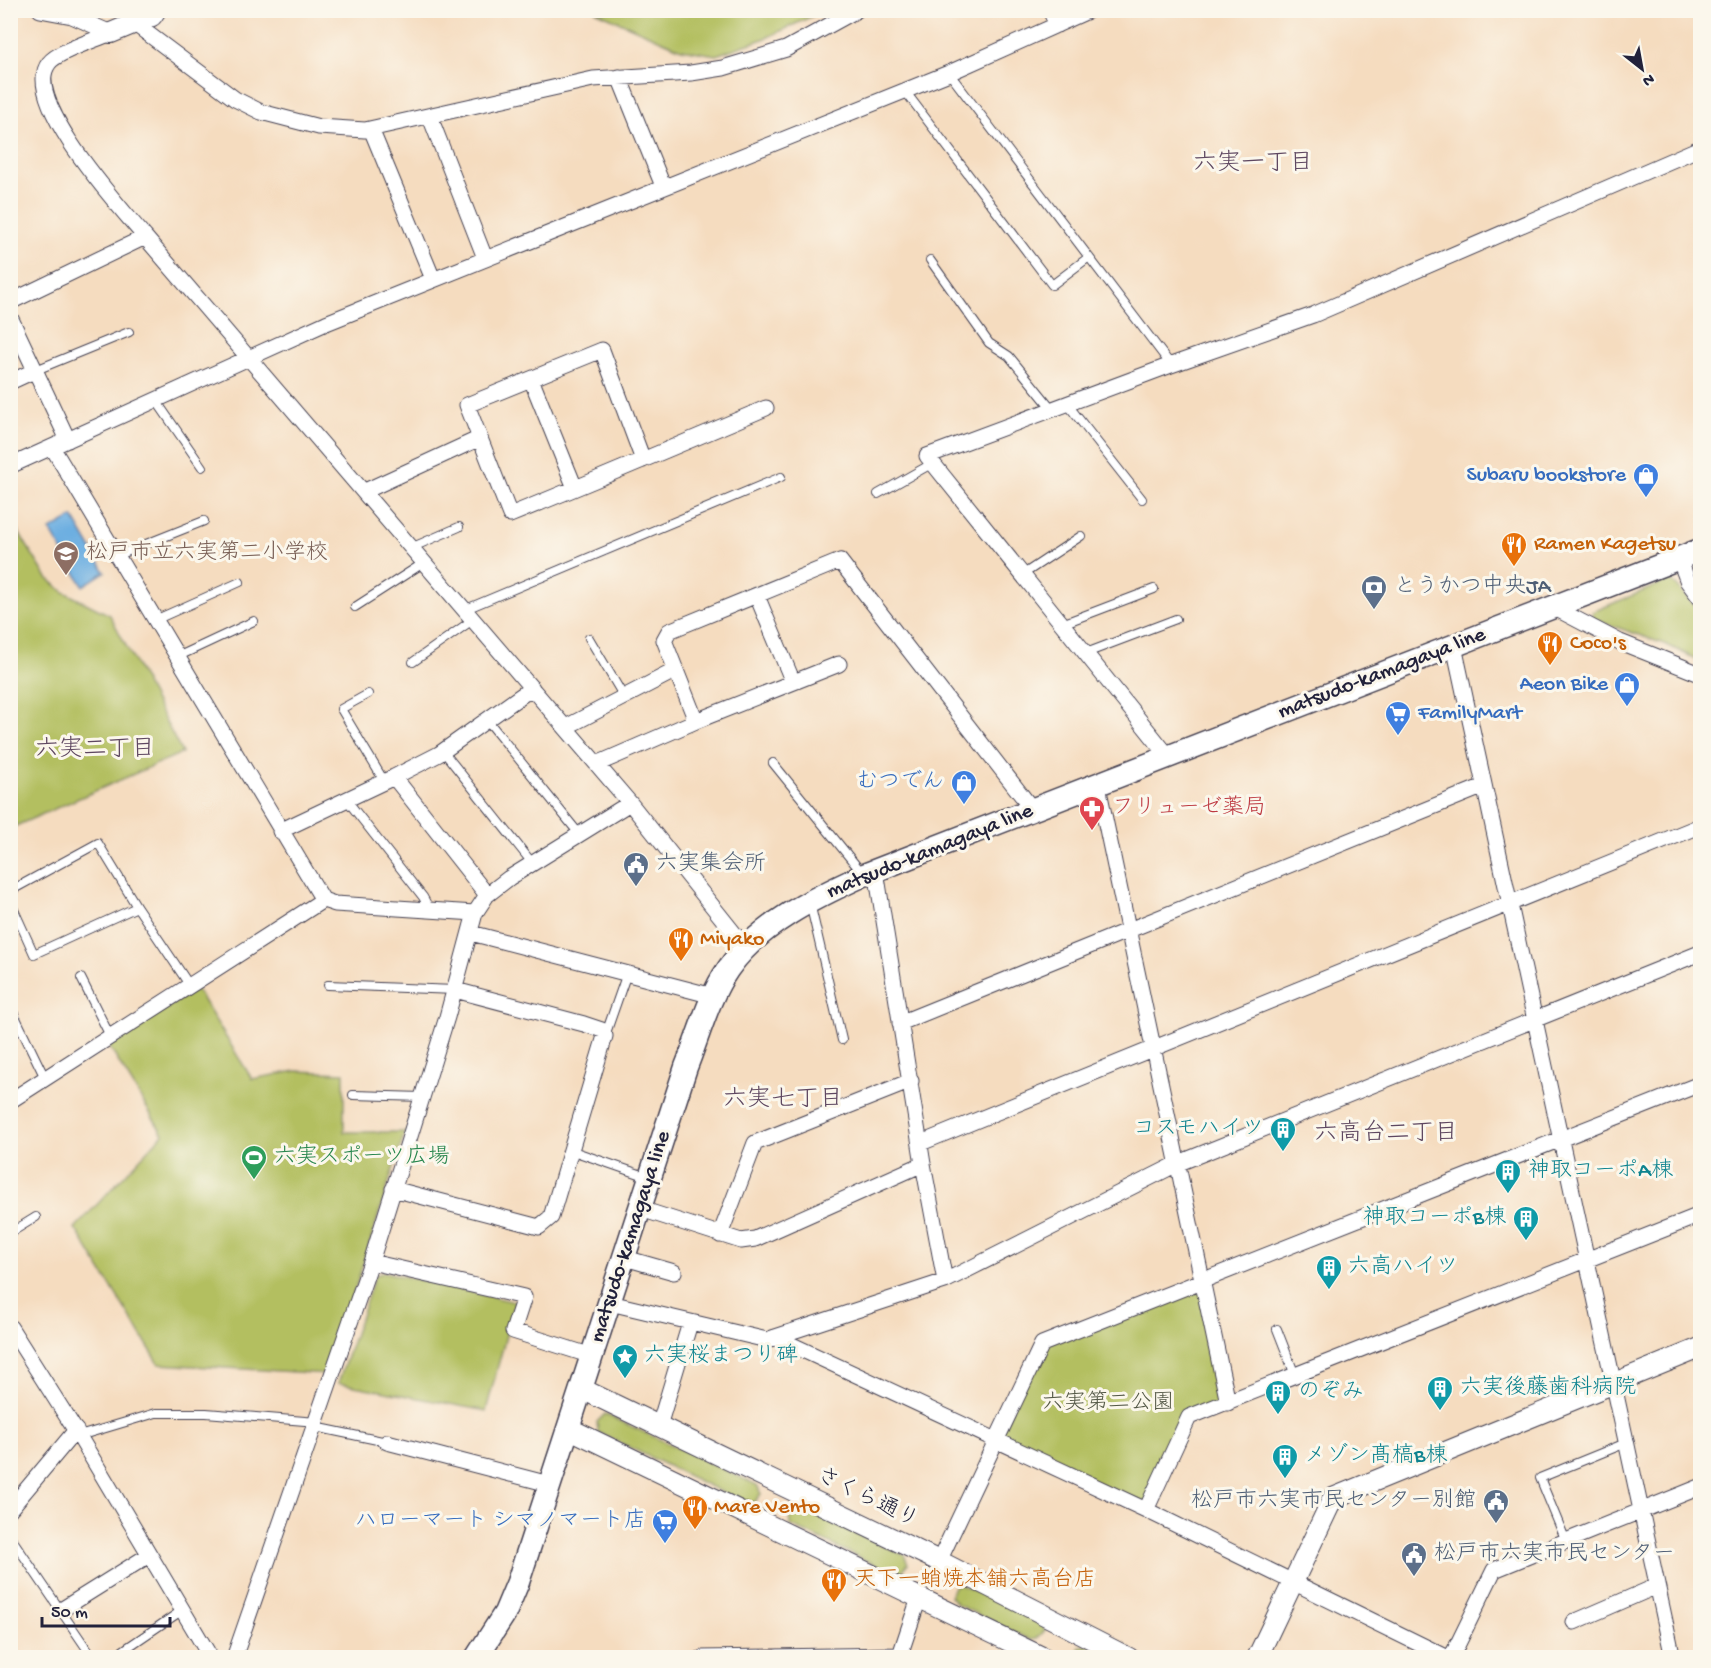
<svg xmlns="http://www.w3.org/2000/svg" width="1711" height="1668" font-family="'Gochi Hand','Klee One',sans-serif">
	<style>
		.green { fill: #b3bf60; stroke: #6a704e; stroke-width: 1.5 }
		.water { fill: #6dafe1; stroke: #48688e; stroke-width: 1.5 }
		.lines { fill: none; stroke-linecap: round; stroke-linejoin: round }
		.service-casing { stroke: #423e4f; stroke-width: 10 }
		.minor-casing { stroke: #423e4f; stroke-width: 17 }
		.tertiary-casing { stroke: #423e4f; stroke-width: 22 }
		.secondary-casing { stroke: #423e4f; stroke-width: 25 }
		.service { stroke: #fff; stroke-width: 8 }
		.minor { stroke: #fff; stroke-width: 15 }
		.tertiary { stroke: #fff; stroke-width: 20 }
		.secondary { stroke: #fff; stroke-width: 22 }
		.labels { text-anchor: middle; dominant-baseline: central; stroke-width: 6; stroke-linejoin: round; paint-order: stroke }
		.shop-label { font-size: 22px; fill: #366cbe; stroke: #fbf7ec; text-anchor: end }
		.food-label { font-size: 22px; fill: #c56008; stroke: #fbf7ec; text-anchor: start }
		.education-label { font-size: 22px; fill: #785e54; stroke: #fbf7ec; text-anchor: start }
		.service-label { font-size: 22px; fill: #4e5e75; stroke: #fbf7ec; text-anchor: start }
		.street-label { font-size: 22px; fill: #22223b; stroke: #fbf7ec }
		.health-label { font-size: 22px; fill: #be3a42; stroke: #fbf7ec; text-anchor: start }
		.culture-label { font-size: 22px; fill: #0d838f; stroke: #fbf7ec; text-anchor: start }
		.leisure-label { font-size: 22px; fill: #27864d; stroke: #fbf7ec; text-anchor: start }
		.park-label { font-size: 22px; fill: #555948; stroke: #fbf7ec }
		.neighbourhood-label { font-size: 24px; fill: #5f4861; stroke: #fbf7ec }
	</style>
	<rect width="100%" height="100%" fill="#fbf7ec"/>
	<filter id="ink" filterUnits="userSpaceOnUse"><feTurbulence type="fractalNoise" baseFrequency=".0167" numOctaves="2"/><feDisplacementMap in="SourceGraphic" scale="12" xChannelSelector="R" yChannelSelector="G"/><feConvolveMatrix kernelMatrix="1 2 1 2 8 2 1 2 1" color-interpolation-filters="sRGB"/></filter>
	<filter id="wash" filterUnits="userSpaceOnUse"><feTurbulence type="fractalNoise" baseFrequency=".008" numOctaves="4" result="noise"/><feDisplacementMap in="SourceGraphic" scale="24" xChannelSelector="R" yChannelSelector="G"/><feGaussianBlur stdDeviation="1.35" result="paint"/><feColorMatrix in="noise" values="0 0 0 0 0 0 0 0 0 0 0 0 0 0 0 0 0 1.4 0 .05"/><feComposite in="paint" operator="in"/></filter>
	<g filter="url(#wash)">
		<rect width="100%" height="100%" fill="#f5dcbf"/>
		<path class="green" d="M595,11H823L766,38L716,55L681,49Z
			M11,520L47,578L64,592L110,615L182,753L11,828Z
			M1670,580C1683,589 1686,602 1700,608V661L1667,645L1593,619L1592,612Z
			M196,989L252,1079L296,1071L344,1073V1132H405L328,1374L159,1364L75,1228L163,1134L108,1045Z
			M385,1272L515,1302L486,1411L338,1383L375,1275Z
			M1203,1281L1228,1403L1189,1417L1146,1510L994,1441L1042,1344Z
			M605,1414L757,1485L761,1494L753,1504L748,1505L598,1432L597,1422Z
			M798,1507L904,1555L908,1564L900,1574H895L790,1525L789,1515Z
			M959,1584L1041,1620L1045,1630L1037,1639L1031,1640L958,1605L950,1596L954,1586Z
			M1085,1645L1115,1658H1075L1080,1647Z"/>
		<path class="water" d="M73,517L105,572L83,586L50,530Z"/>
	</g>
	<g filter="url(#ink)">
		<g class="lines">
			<defs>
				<path id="service" d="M949,73L1171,365
					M905,91L1052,285L1089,257
					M930,260L989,343L1009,356L1053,410
					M36,370L129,332
					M155,399L202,467
					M1068,405L1142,499
					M878,494L933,463
					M413,547L459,527
					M116,556L204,521
					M1022,575L1081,536
					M355,607L425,562
					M466,609L781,477
					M155,620L240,582
					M1062,624L1154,589
					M589,638L624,697
					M1086,653L1176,619
					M177,657L254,621
					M413,662L474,619
					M368,694L341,709L384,781
					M488,721L580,835
					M443,751L533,864
					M773,763L863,874
					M346,799L423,897L430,910
					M10,891L98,843L137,907
					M10,901L34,954L137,907L190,986
					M810,903L842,1040
					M81,978L110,1036
					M328,985L455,990
					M13,1012L45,1078
					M605,1036L627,973
					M353,1095L423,1097
					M570,1150L648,1177
					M10,1233L36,1217
					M1277,1329L1295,1375
					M315,1427L387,1442
					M79,1436L156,1413H206L317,1422
					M10,1536L93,1658
					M1566,1541L1540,1478L1626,1443
					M112,1658L181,1611"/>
				<path id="minor" d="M40,10L72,16L111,33
					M1050,10L1057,25
					M135,24L235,99L261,112L319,127L365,130L593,79L691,73L723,68L786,49L857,10
					M111,33C96,40 58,51 49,63C20,99 122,209 145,237L630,803L745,947
					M619,77L663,186
					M430,117L485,258
					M371,129L433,279
					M10,302L145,237
					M10,317L68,440
					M531,379L575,488
					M10,382L36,370
					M643,460L602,350L467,405L510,515C596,480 681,444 766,408
					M10,466L326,323L949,73L1090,10
					M365,491L480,438
					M1679,558L1688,582L1700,598
					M757,596L793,682
					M1553,607L1620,642L1700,674
					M1454,646L1673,1658
					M839,664L696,721L664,640L669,631L840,561L1033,810
					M566,727L676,670
					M1169,757L927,456L1171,365L1313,315L1700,148
					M597,764L696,721
					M394,777L439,754L532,688
					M1098,786L1228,1403
					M280,831L394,777L487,895
					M876,871L923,1164L945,1281
					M323,900L335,904L475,913
					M471,933L713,996
					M900,1023L1484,786
					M10,1101L323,900L52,447
					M921,1143L1700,826
					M393,1189L539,1227L551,1217L605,1036L602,1030L584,1024L455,990
					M641,1209L741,1241L755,1239L923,1164
					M720,1235L755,1143L911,1081
					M625,1258L674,1272
					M371,1262L524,1297L513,1331L592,1356
					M610,1303L767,1340L775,1337L945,1281L1179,1163L1700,953
					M10,1327L79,1436L211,1658
					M775,1337L1146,1510L1448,1658
					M659,1426L690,1323
					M387,1442L549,1484
					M10,1509L76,1430
					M1146,1510L1189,1417L1700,1215
					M939,1561L1042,1344L1700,1084
					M61,1610L149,1555
					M1574,1622L1657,1586
					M234,1658L371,1262L447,1017L475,913L487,895L509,878L630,803
					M702,1658L898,1655
					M899,1658L919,1598
					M1451,1658L1494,1570L1700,1487"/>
				<path id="tertiary" d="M111,33L152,16L156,10
					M582,1389L939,1561L1129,1658
					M568,1428L1044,1658
					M1257,1658L1333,1498L1700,1348"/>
				<path id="secondary" d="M476,1658L505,1613L518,1582L686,1067C699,1035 708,998 728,969C759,924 816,897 864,875L1700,550"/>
			</defs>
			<use href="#service" class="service-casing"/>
			<use href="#minor" class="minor-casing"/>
			<use href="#tertiary" class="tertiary-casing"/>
			<use href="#secondary" class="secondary-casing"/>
			<use href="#service" class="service"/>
			<use href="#minor" class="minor"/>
			<use href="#tertiary" class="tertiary"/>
			<use href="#secondary" class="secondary"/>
		</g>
	</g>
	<defs>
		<symbol id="shop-pin" viewBox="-11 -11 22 30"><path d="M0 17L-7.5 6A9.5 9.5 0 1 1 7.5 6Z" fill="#3f7fe0" stroke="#fbf7ec"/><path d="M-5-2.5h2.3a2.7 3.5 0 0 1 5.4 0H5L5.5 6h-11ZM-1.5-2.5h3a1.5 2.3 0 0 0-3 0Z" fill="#fff"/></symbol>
		<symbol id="restaurant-pin" viewBox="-11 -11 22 30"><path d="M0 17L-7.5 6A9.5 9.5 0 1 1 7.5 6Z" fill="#e8710a" stroke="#fbf7ec"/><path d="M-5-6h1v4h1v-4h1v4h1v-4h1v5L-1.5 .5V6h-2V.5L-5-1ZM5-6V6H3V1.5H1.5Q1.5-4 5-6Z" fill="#fff"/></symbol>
		<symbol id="school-pin" viewBox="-11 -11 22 30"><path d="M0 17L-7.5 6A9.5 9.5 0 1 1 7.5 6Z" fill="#8d6e63" stroke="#fbf7ec"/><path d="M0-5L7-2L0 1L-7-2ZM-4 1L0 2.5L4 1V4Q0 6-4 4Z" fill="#fff"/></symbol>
		<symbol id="bank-pin" viewBox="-11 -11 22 30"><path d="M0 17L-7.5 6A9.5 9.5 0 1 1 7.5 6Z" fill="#5c6f8a" stroke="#fbf7ec"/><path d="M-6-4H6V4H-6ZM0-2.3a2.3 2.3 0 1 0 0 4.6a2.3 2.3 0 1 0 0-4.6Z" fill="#fff"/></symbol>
		<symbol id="supermarket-pin" viewBox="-11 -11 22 30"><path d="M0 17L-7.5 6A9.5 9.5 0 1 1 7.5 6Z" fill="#3f7fe0" stroke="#fbf7ec"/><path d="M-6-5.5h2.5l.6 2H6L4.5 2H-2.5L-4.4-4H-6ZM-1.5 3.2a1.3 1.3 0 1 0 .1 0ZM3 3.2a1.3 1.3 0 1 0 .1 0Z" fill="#fff"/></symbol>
		<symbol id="pharmacy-pin" viewBox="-11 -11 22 30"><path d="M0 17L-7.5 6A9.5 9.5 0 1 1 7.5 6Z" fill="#e0444e" stroke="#fbf7ec"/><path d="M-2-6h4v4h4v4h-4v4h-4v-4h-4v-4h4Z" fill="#fff"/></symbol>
		<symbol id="civic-pin" viewBox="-11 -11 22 30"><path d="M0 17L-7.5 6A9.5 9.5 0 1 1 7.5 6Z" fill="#5c6f8a" stroke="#fbf7ec"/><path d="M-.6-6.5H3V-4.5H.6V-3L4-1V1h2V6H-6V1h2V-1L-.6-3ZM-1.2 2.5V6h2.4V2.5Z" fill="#fff"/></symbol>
		<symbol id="building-pin" viewBox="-11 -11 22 30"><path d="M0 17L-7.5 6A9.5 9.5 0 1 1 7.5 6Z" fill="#0f9aa8" stroke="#fbf7ec"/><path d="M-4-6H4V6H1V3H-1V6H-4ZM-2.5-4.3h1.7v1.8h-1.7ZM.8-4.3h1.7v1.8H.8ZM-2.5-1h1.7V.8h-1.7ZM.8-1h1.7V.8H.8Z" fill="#fff"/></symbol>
		<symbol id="stadium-pin" viewBox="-11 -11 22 30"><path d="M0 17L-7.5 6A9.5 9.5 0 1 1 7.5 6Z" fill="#2e9e5b" stroke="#fbf7ec"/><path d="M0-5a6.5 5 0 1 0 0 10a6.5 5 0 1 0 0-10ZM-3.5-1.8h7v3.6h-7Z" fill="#fff"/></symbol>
		<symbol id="sight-pin" viewBox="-11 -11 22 30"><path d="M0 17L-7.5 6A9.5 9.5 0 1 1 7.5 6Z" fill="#0f9aa8" stroke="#fbf7ec"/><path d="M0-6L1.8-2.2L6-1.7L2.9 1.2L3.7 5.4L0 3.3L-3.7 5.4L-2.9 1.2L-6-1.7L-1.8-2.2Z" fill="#fff"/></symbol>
	</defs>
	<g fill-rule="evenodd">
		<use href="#shop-pin" x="1631" y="461" width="30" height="40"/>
		<use href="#restaurant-pin" x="1499" y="530" width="30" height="40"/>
		<use href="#school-pin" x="51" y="539" width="30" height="40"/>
		<use href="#bank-pin" x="1359" y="573" width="30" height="40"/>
		<use href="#restaurant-pin" x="1535" y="629" width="30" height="40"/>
		<use href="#shop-pin" x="1612" y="670" width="30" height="40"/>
		<use href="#supermarket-pin" x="1383" y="699" width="30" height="40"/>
		<use href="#shop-pin" x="949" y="768" width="30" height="40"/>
		<use href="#pharmacy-pin" x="1077" y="794" width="30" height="40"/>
		<use href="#civic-pin" x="621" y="850" width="30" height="40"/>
		<use href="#restaurant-pin" x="666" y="925" width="30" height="40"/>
		<use href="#building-pin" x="1268" y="1115" width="30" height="40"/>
		<use href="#stadium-pin" x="239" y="1143" width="30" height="40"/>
		<use href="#building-pin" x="1493" y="1157" width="30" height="40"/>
		<use href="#building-pin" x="1511" y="1204" width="30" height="40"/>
		<use href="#building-pin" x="1314" y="1253" width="30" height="40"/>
		<use href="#sight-pin" x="610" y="1342" width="30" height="40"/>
		<use href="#building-pin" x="1425" y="1374" width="30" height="40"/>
		<use href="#building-pin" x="1263" y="1378" width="30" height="40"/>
		<use href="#building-pin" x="1270" y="1442" width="30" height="40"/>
		<use href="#civic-pin" x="1481" y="1487" width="30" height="40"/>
		<use href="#restaurant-pin" x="680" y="1493" width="30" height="40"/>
		<use href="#supermarket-pin" x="650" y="1507" width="30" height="40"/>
		<use href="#civic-pin" x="1399" y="1540" width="30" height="40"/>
		<use href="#restaurant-pin" x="819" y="1566" width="30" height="40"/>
	</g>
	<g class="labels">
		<g class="shop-label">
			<text x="1626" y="476">Subaru bookstore</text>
			<text x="1608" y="685">Aeon Bike</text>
			<text x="1418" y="714" text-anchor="start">FamilyMart</text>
			<text x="944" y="783">むつでん</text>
			<text x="646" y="1522">ハローマート シマノマート店</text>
		</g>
		<g class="food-label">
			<text x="1534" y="545">Ramen Kagetsu</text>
			<text x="1570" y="644">Coco's</text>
			<text x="700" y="940">Miyako</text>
			<text x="714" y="1508">Mare Vento</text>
			<text x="854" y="1581">天下一蛸焼本舗六高台店</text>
		</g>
		<g class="education-label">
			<text x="86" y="554">松戸市立六実第二小学校</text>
		</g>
		<g class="service-label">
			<text x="1394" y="588">とうかつ中央JA</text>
			<text x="656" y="865">六実集会所</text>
			<text x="1476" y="1502" text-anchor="end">松戸市六実市民センター別館</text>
			<text x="1434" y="1555">松戸市六実市民センター</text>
		</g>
		<g class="street-label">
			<text transform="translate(1382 674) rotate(-21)">matsudo-kamagaya line</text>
			<text transform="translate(930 852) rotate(-22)">matsudo-kamagaya line</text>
			<text transform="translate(631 1237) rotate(-72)">matsudo-kamagaya line</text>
			<text transform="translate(867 1499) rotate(26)">さくら通り</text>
		</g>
		<g class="health-label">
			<text x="1112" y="809">フリューゼ薬局</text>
		</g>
		<g class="culture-label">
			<text x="1264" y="1130" text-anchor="end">コスモハイツ</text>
			<text x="1528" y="1172">神取コーポA棟</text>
			<text x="1506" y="1219" text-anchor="end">神取コーポB棟</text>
			<text x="1348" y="1268">六高ハイツ</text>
			<text x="644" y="1357">六実桜まつり碑</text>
			<text x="1460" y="1389">六実後藤歯科病院</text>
			<text x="1298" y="1393">のぞみ</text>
			<text x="1304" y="1457">メゾン髙槁B棟</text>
		</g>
		<g class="leisure-label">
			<text x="274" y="1158">六実スポーツ広場</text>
		</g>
		<g class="park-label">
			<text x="1108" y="1404">六実第二公園</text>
		</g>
		<g class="neighbourhood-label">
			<text x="1253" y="164">六実一丁目</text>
			<text x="95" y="750">六実二丁目</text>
			<text x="783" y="1100">六実七丁目</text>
			<text x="1386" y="1134">六高台二丁目</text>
		</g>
	</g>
	<rect width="1711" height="1668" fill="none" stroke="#fbf7ec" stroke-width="36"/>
	<g transform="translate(1642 69) rotate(149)" stroke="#fbf7ec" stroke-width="4.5" paint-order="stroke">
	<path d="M0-4.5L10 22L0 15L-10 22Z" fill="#22223b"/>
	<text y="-9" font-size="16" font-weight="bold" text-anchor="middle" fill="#22223b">N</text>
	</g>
	<path d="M42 1617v9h128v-9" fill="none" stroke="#22223b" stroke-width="3"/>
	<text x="51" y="1617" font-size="18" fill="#22223b" stroke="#fbf7ec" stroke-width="4.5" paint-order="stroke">50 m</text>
</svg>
